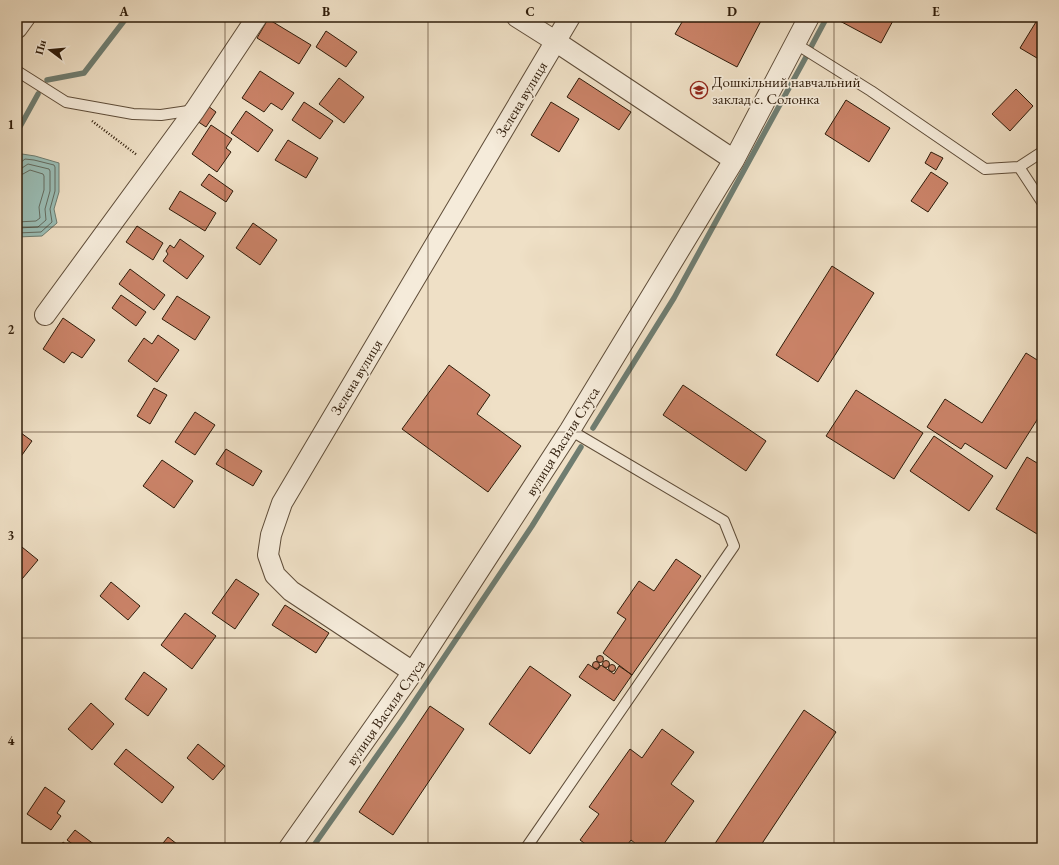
<svg xmlns="http://www.w3.org/2000/svg" width="1059" height="865" font-family="'EB Garamond',serif">
	<style>
		.water { fill: #9abdb5; stroke: #6f7d71 }
		.lines { fill: none; stroke-linecap: round; stroke-linejoin: round }
		.shore { stroke: #646c60; stroke-width: 1 }
		.stream { stroke: #6f7d71; stroke-width: 5.5 }
		.building { fill: #c98267; stroke: #2f1c0a }
		.service-casing { stroke: #5f4d39; stroke-width: 12 }
		.minor-casing { stroke: #5f4d39; stroke-width: 22 }
		.path { stroke: #2f1c0a; stroke-width: 2.5; stroke-dasharray: 1 2; stroke-linecap: butt }
		.service { stroke: #f5ebda; stroke-width: 10 }
		.minor { stroke: #f5ebda; stroke-width: 20 }
		.grid { fill: none; stroke: #2f1c0a; stroke-width: 1; stroke-opacity: 0.55 }
		.labels { text-anchor: middle; dominant-baseline: central; stroke-width: 3.5; stroke-linejoin: round; paint-order: stroke }
		.poi-label { font-size: 15px; fill: #2f1c0a; stroke: #f5ebda; text-anchor: start }
		.street-label { font-size: 15px; fill: #2f1c0a; stroke: #f5ebda }
		.neatline { fill: none; stroke: #2f1c0a; stroke-width: 1.5 }
		.grid-label { font-size: 13px; text-anchor: middle; font-weight: bold; fill: #2f1c0a }
	</style>
	<rect width="100%" height="100%" fill="#efe0c6"/>
	<filter id="stains"><feTurbulence type="fractalNoise" baseFrequency=".005" numOctaves="4"/><feColorMatrix values="0 0 0 0 .2 0 0 0 0 .09 0 0 0 0 .02 0 0 0 .5 -.17"/></filter>
	<radialGradient id="worn" r=".72"><stop offset=".6" stop-color="#630" stop-opacity="0"/><stop offset="1" stop-color="#630" stop-opacity=".3"/></radialGradient>
	<path class="water" d="M22,154L35,156L59,163V192L54,209L57,223L42,236L17,237V162Z"/>
	<g class="lines">
		<path class="shore" d="M17,164L20,163L25,159L34,160L54,165L55,167V191L50,209L52,222L41,232L17,233
			M17,169L22,168L28,164L49,169L50,171V191L45,209L46,220L38,227L17,228
			M17,175L23,174L30,170L43,174L44,176V190L39,207L40,218L36,221L17,222"/>
		<path class="stream" d="M811,47L827,17
			M47,80L84,73L127,17
			M17,132L38,94
			M593,428L674,298L806,57
			M312,848L402,720L532,526L581,447"/>
	</g>
	<path class="building" d="M685,17H697L706,21L708,17H763L737,67L675,34Z
		M840,17H895L881,43L838,20Z
		M1039,17H1042V61L1020,48Z
		M268,19L311,45L299,64L257,38Z
		M326,31L357,52L346,67L316,47Z
		M260,71L294,93L282,110L271,103L264,112L242,98Z
		M339,78L364,97L344,123L319,104Z
		M579,78L631,112L619,130L567,97Z
		M1016,89L1033,106L1010,131L992,114Z
		M846,100L890,128L869,162L825,134Z
		M304,102L333,121L320,139L292,120Z
		M551,102L579,119L559,152L531,135Z
		M208,106L216,112L206,127L197,121Z
		M246,111L273,130L258,152L231,133Z
		M211,125L232,139L226,148L231,152L217,172L192,154Z
		M288,140L318,158L306,178L275,160Z
		M931,152L943,158L936,170L925,163Z
		M931,172L948,183L928,212L911,201Z
		M209,174L233,191L226,202L201,185Z
		M180,191L216,213L205,231L169,209Z
		M253,223L277,240L260,265L236,248Z
		M137,226L163,243L153,260L126,242Z
		M180,239L204,256L187,279L163,261L168,254L166,251L170,245L174,248Z
		M832,266L874,293L818,382L776,355Z
		M130,269L165,295L154,310L119,284Z
		M121,295L146,312L136,326L112,308Z
		M177,296L210,317L195,340L162,319Z
		M63,318L95,340L82,358L72,352L64,363L43,349Z
		M158,335L179,350L157,382L128,361L144,338L152,344Z
		M1026,353L1042,363V412L1006,469L965,443L961,449L927,427L945,399L982,423Z
		M449,365L490,395L477,414L521,446L488,492L402,429Z
		M683,385L766,441L746,471L663,415Z
		M154,388L167,395L150,424L137,416Z
		M856,390L923,433L894,479L826,436Z
		M195,412L215,425L195,455L175,442Z
		M17,430L32,441L17,462Z
		M934,436L993,476L969,511L910,471Z
		M226,449L262,471L253,486L216,464Z
		M1027,457L1042,466V537L996,509Z
		M162,460L193,481L174,508L143,486Z
		M17,543L38,560L17,585Z
		M676,559L701,576L632,675L603,653L626,619L617,613L639,581L654,591Z
		M236,579L259,594L235,629L212,613Z
		M111,582L140,606L128,620L100,596Z
		M285,605L329,633L316,653L272,625Z
		M185,613L216,636L192,669L161,645Z
		M596.5 659a3.5 3.5 0 1 1 7 0a3.5 3.5 0 1 1-7 0Z
		M602.5 664a3.5 3.5 0 1 1 7 0a3.5 3.5 0 1 1-7 0Z
		M592.5 665a3.5 3.5 0 1 1 7 0a3.5 3.5 0 1 1-7 0Z
		M588,664L597,670L601,665L614,674L619,666L632,675L614,701L579,677Z
		M608.5 668a3.5 3.5 0 1 1 7 0a3.5 3.5 0 1 1-7 0Z
		M530,666L571,695L530,754L489,724Z
		M144,672L167,689L148,716L125,699Z
		M91,703L114,724L92,750L68,729Z
		M430,706L464,729L393,835L359,812Z
		M804,710L836,732L759,848H712Z
		M662,729L694,752L671,784L694,801L661,848H641L631,840L625,848H591L580,840L599,814L589,807L630,749L642,758Z
		M198,744L225,766L213,780L187,758Z
		M126,749L174,787L162,803L114,764Z
		M45,787L65,801L57,813L61,816L51,830L27,814Z
		M75,830L99,848H78L67,840Z
		M168,837L182,848H159Z
		M63,842L71,848H60Z"/>
	<g class="lines">
		<defs>
			<path id="service" d="M796,44L871,91L985,169L1019,167L1042,152
				M17,71L66,102L133,114L161,115L195,110
				M1019,167L1042,202
				M526,848L734,546L724,521L570,430"/>
			<path id="minor" d="M517,17L555,41L734,160
				M17,28L25,17
				M45,315L195,110L257,17
				M413,672L291,591L275,575L268,555L271,535L282,503L570,17
				M289,848L413,672L570,430L734,160L809,17"/>
		</defs>
		<use href="#service" class="service-casing"/>
		<use href="#minor" class="minor-casing"/>
		<path class="path" d="M92,121L137,155"/>
		<use href="#service" class="service"/>
		<use href="#minor" class="minor"/>
	</g>
	<path class="grid" d="M225,17V848M428,17V848M631,17V848M834,17V848M17,227H1042M17,432H1042M17,638H1042"/>
	<defs>
		<symbol id="school-ring" viewBox="-11 -11 22 22"><circle r="9.5" fill="#f5ebda" stroke="#8f2418" stroke-width="1.5"/><path d="M0-5L7-2L0 1L-7-2ZM-4 1L0 2.5L4 1V4Q0 6-4 4Z" fill="#8f2418"/></symbol>
	</defs>
	<g fill-rule="evenodd">
		<use href="#school-ring" x="689" y="80" width="20" height="20"/>
	</g>
	<g class="labels">
		<g class="poi-label">
			<text x="712" y="81">Дошкільний навчальний<tspan x="712" dy="17">заклад с. Солонка</tspan></text>
		</g>
		<g class="street-label">
			<text transform="translate(521 99) rotate(-59)">Зелена вулиця</text>
			<text transform="translate(356 377) rotate(-59)">Зелена вулиця</text>
			<text transform="translate(562 441) rotate(-58)">вулиця Василя Стуса</text>
			<text transform="translate(385 712) rotate(-55)">вулиця Василя Стуса</text>
		</g>
	</g>
	<rect width="1059" height="865" fill="none" stroke="#efe0c6" stroke-width="44"/>
	<g transform="translate(50 50) rotate(286)" stroke="#f5ebda" stroke-width="3" paint-order="stroke">
	<path d="M0-3L7 15L0 10L-7 15Z" fill="#2f1c0a"/>
	<text y="-6" font-size="11" font-weight="bold" text-anchor="middle" fill="#2f1c0a">Пн</text>
	</g>
	<rect x="22" y="22" width="1015" height="821" class="neatline"/>
	<g class="grid-label">
		<text x="124" y="16">A</text>
		<text x="326" y="16">B</text>
		<text x="530" y="16">C</text>
		<text x="732" y="16">D</text>
		<text x="936" y="16">E</text>
		<text x="11" y="129">1</text>
		<text x="11" y="334">2</text>
		<text x="11" y="540">3</text>
		<text x="11" y="745">4</text>
	</g>
	<rect width="100%" height="100%" filter="url(#stains)"/>
	<rect width="100%" height="100%" fill="url(#worn)"/>
</svg>
